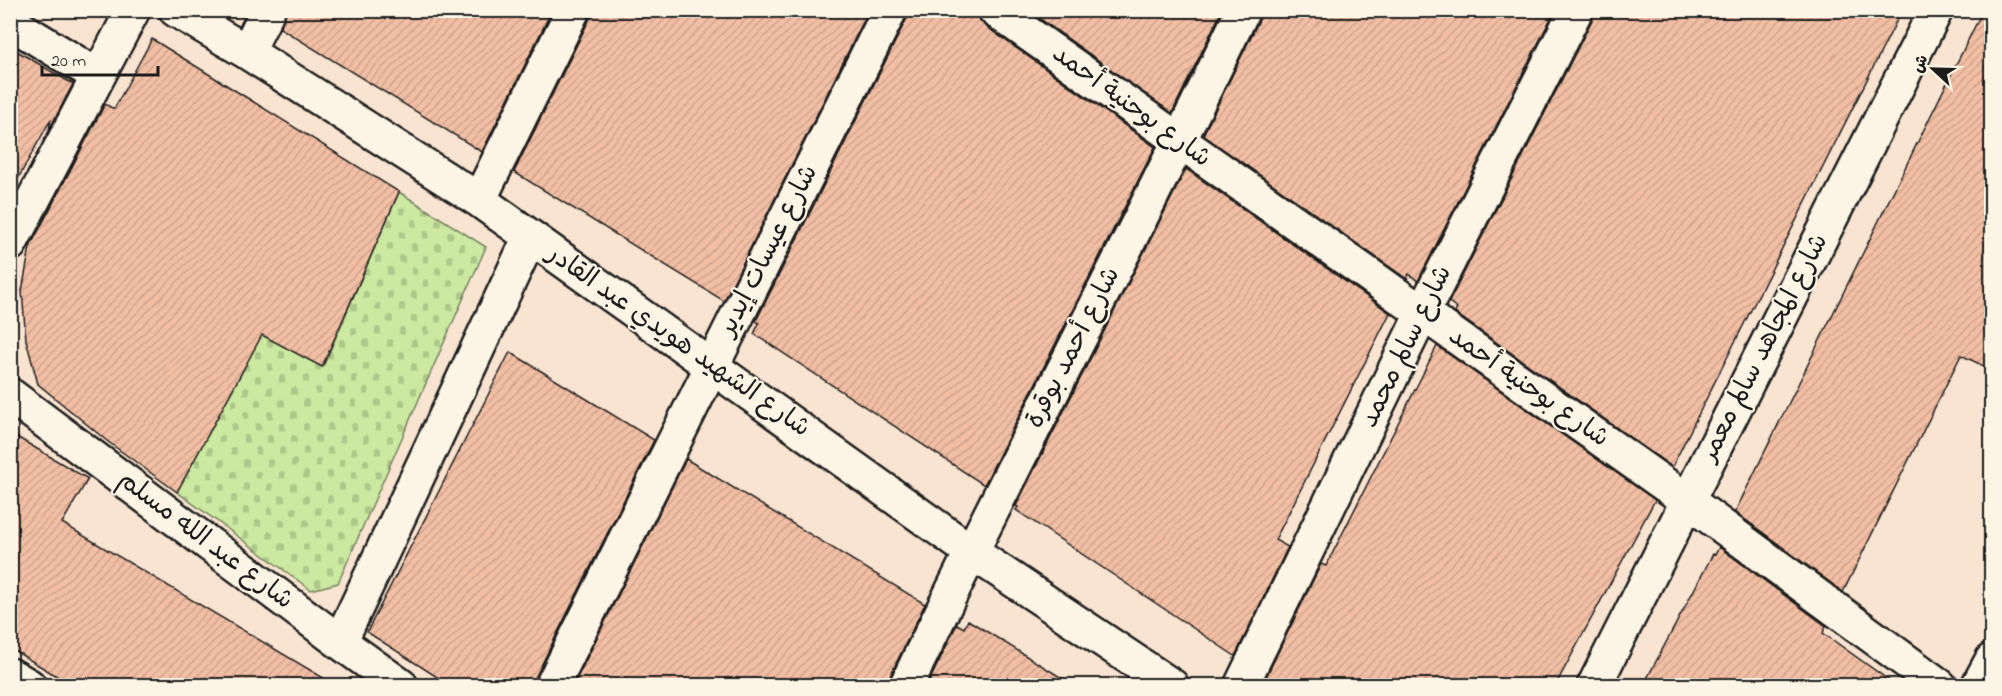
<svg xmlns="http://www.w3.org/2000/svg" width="2002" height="696" font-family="'Indie Flower','Playpen Sans Arabic',sans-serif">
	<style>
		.cemetery { fill: url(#cemetery-stones); stroke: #74825e; stroke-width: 1.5 }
		.building { fill: url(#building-hatch); stroke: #1c1c1c; stroke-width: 1.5 }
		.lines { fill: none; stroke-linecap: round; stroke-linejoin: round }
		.street-casing { stroke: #1c1c1c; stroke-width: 38 }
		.secondary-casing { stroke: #1c1c1c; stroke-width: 38 }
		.street { stroke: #fcf5e5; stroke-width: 33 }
		.secondary { stroke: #fcf5e5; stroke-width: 33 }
		.labels { text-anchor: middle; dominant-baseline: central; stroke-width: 4.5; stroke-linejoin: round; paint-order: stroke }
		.street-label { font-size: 26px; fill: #1c1c1c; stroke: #fcf5e5 }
	</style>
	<defs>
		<pattern id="cemetery-stones" width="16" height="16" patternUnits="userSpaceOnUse" patternTransform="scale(1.5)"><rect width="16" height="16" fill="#cbe9a1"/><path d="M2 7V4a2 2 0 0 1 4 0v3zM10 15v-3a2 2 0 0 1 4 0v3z" fill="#aec78a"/></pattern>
		<pattern id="building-hatch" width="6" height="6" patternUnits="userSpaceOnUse" patternTransform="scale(1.5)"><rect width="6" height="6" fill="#f2bea4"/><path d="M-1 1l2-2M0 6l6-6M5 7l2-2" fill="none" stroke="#cfa38d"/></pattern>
	</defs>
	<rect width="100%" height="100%" fill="#f9e4d2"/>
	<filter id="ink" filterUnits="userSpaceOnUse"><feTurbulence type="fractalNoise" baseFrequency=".0167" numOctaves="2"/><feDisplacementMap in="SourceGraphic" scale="12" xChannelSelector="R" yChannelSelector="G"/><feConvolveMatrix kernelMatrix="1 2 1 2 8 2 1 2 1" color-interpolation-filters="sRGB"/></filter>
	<g filter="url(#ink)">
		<path class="cemetery" d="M399,192L486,247L338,583L311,590L177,492L247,363V327L323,367Z"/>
		<path class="building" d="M286,10H552L482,152L280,28Z
			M591,10H869L724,301L514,172L590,18Z
			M908,10H977L978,18L984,25L1155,147L984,485L754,334L759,323L756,321L907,18Z
			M1028,10H1222L1172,113Z
			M1261,10H1555L1418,281L1409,274L1407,279L1203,135L1260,18Z
			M1594,10H1902L1672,467L1455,313L1457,308L1449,302L1593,18Z
			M1983,10H1992V370L1961,355L1843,592L1735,512Z
			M152,39L399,192L322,367L262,335L177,492L107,441L38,384L26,340L22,291L30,247L105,104L114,109Z
			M10,47L73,84L49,130L51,119L10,193Z
			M1186,169L1390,313L1275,540L1288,547L1235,656L1016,510L1018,507L1016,506Z
			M1437,346L1655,500L1555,686H1280L1266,677L1321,564L1326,566Z
			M510,352L654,440L535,678L534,686H451L367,632Z
			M10,433L88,479L62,523L337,686H73L10,648Z
			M686,459L925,604L889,678L888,686H573Z
			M1719,547L1826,626L1823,633L1897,686H1643L1713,554L1715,555Z
			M968,620L1075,686H927L957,624L964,628Z"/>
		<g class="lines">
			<defs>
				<path id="street" d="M176,10L247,52L479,200L970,551L1172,686
					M995,10L1688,501L1940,686
					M10,22L98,76
					M247,52L268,10
					M479,200L573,10
					M10,244L133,10
					M10,395L340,642L401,686
					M340,642L530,237
					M10,675L29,686
					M552,686L890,10
					M906,686C1014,459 1135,238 1243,10
					M1594,686L1936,10
					M1978,686L1992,660"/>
				<path id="secondary" d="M1241,686L1422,314L1576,10"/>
			</defs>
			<use href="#street" class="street-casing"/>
			<use href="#secondary" class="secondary-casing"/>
			<use href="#street" class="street"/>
			<use href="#secondary" class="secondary"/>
		</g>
	</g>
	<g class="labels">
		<g class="street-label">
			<text transform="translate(1131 107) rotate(36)">شارع بوحنية أحمد</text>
			<text transform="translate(769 251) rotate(-63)">شارع عيسات إيدير</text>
			<text transform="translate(678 342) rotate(35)">شارع الشهيد هويدي عبد القادر</text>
			<text transform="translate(1407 347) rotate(-64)">شارع سالم محمد</text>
			<text transform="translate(1074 348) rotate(-63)">شارع أحمد بوقرة</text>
			<text transform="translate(1765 348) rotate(-63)">شارع المجاهد سالم معمر</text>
			<text transform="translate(1528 388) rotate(35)">شارع بوحنية أحمد</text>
			<text transform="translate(205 541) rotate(37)">شارع عبد الله مسلم</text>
		</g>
	</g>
	<rect width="2002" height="696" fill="none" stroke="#fcf5e5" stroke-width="36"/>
	<rect x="18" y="18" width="1966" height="660" fill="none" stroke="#1c1c1c" stroke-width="2" filter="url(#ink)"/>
	<g transform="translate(1933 69) rotate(292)" stroke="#fcf5e5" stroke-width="4.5" paint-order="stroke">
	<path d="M0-4.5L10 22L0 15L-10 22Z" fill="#1c1c1c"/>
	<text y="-9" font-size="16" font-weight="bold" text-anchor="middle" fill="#1c1c1c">ش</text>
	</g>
	<path d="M42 66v9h116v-9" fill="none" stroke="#1c1c1c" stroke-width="3"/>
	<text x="51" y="66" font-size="18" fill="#1c1c1c" stroke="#fcf5e5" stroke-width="4.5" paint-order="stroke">20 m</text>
</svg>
